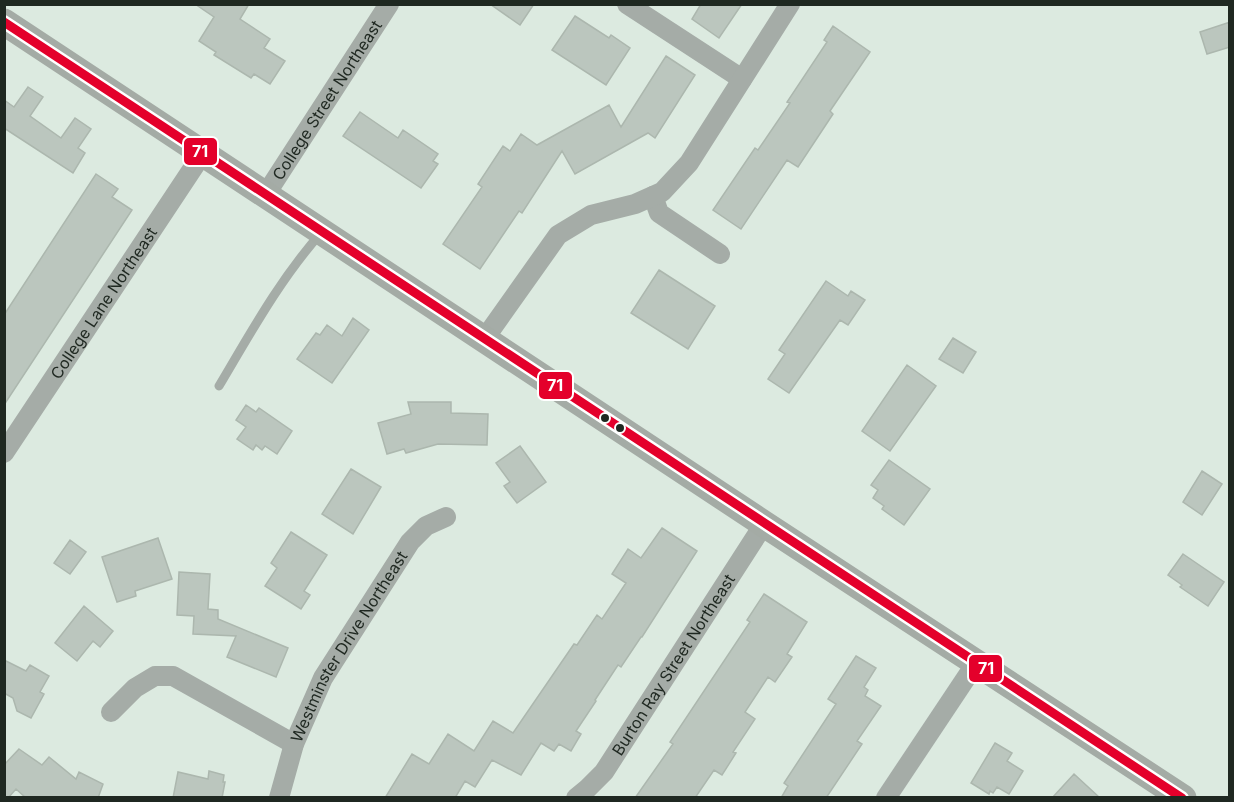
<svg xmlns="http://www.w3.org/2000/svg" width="1234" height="802" font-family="Inter,sans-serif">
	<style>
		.building { fill: #bbc6be; stroke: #acb7ae; stroke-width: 1.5 }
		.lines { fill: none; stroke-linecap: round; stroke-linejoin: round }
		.lane { stroke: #a5aca7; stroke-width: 9 }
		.street { stroke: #a5aca7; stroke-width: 20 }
		.secondary { stroke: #a4aba5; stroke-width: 27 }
		.bus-1-casing { stroke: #fff; stroke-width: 14 }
		.bus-1 { stroke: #e4002b; stroke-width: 9 }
		.bus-dot { fill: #1f2821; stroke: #fff; stroke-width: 2 }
		.labels { text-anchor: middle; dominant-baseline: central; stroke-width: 4.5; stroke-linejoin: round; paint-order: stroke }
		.street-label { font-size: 16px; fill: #1f2821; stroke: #fff }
		.line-badge { stroke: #fff; stroke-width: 2 }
		.badge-label { font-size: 16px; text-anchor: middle; font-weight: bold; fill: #fff }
	</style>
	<rect width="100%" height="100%" fill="#dceae0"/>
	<path class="building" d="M195,4H249L240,19L270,39L264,48L285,61L270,84L254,74L251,78L214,55L216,52L199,41L214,17Z
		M490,4H534L520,25Z
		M701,4H742L719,38L692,19Z
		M575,16L609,38L611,35L630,48L606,85L552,50Z
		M1230,22V47L1207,54L1200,32Z
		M833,26L870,52L830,111L833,114L798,167L787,160L741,229L713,210L755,148L758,150L790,103L787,102L827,42L824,40Z
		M666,56L695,75L655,138L648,133L575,174L562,151L522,213L519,211L480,269L443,244L482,187L478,184L503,146L510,151L521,134L537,145L609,105L621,127Z
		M28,87L43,97L30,116L61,138L75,118L91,129L78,148L85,153L73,173L4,128V100L14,107Z
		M360,112L398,138L403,130L438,154L433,161L438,164L421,188L343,136Z
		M96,174L118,189L112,197L132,210L4,405V315Z
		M659,270L715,306L688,349L631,313Z
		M826,281L848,296L851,291L865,300L848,325L840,320L789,393L768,379L785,354L779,350Z
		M353,318L369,330L332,383L297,359L316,333L320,335L327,325L342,336Z
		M953,338L976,352L963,373L939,359Z
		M907,365L936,386L890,451L862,431Z
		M408,402H451V413L488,414L487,445L438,444L406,453L404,449L387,454L378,423L411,414Z
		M246,405L256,412L259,408L292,431L277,454L265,446L262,450L256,445L253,450L237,439L246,427L236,420Z
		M520,446L546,482L517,503L504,486L510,482L496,463Z
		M889,460L930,489L904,525L882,509L884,506L873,498L878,490L871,485Z
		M351,469L381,487L353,534L322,514Z
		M1202,471L1222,484L1202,515L1183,502Z
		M662,528L697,551L642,637H641L621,667L618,665L595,700L596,701L576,731L581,734L571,751L559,744L554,751L541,743L521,775L492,760L475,787L465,781L455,798H385L412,754L429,764L448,734L474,751L493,721L513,733L574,644L577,645L597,615L602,619L626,583L612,574L628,549L641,558Z
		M291,532L327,555L304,591L310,595L301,609L265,586L277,568L271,563Z
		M158,538L172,579L135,591L136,596L117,602L102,557Z
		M70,540L86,552L70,574L54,563Z
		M1183,554L1224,582L1208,606L1180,587L1182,585L1168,575Z
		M179,572L210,574L208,609L218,610V619L288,648L276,677L227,657L236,636L193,634L194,616L177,615Z
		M764,594L807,622L787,654L792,657L775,682L768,677L745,712L755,719L733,752L736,753L722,775L714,770L695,798H635L673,744L670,742L750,622L747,620Z
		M84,606L113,631L100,647L93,641L77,661L55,643Z
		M856,656L876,668L864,687L868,690L865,696L881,706L857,741L862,744L826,798H781L788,786L784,783L836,704L828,699Z
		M4,660L26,671L30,665L49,676L40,692L44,694L31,718L17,711L13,698L4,693Z
		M995,743L1012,753L1007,761L1023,771L1009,794L997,787L993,793L990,791L989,794L971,783Z
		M19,749L42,765L49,757L76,779L79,772L103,784L98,798H26L16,789L8,798H4V765Z
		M209,771L224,775L223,782H225L222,798H173L178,772L208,779Z
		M1074,774L1100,798H1052Z"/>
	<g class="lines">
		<path class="lane" d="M219,386C250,334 280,279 321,233"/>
		<g class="street">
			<path d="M627,4L742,79"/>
			<path id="s1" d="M266,194L389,4"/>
			<path d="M653,196L659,213L720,254"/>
			<path d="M485,338L558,235L591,215L635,204L662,192L689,163L790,4"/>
			<path id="s2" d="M4,453L203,153"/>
			<path d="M111,712L135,688L155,676H173L294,744"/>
			<path id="s3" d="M279,798L294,744L323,678L410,542L426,526L446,517"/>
			<path id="s4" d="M576,798L587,789L604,772L764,524"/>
			<path d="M886,798L976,663"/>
		</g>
		<path class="secondary" d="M4,22L764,524L1183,798"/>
		<defs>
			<path id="bus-1" d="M4,22L1182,798"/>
		</defs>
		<use href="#bus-1" class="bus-1-casing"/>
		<use href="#bus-1" class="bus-1"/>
	</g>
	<g class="bus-dot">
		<circle cx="605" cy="418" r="5"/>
		<circle cx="620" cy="428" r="5"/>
	</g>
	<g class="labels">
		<g class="street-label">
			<text stroke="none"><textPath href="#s1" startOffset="112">College Street Northeast</textPath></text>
			<text stroke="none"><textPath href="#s2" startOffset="180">College Lane Northeast</textPath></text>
			<text stroke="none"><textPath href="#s3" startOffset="168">Westminster Drive Northeast</textPath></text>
			<text stroke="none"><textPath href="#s4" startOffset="166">Burton Ray Street Northeast</textPath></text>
		</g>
	</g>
	<g class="line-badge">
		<rect x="183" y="137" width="35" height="29" rx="6" fill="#e4002b"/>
		<rect x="538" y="371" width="35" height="29" rx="6" fill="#e4002b"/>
		<rect x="968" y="654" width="35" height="29" rx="6" fill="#e4002b"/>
	</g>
	<g class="badge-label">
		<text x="200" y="157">71</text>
		<text x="555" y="391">71</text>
		<text x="986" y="674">71</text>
	</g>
	<rect width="1234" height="802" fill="none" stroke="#1f2821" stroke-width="12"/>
</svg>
